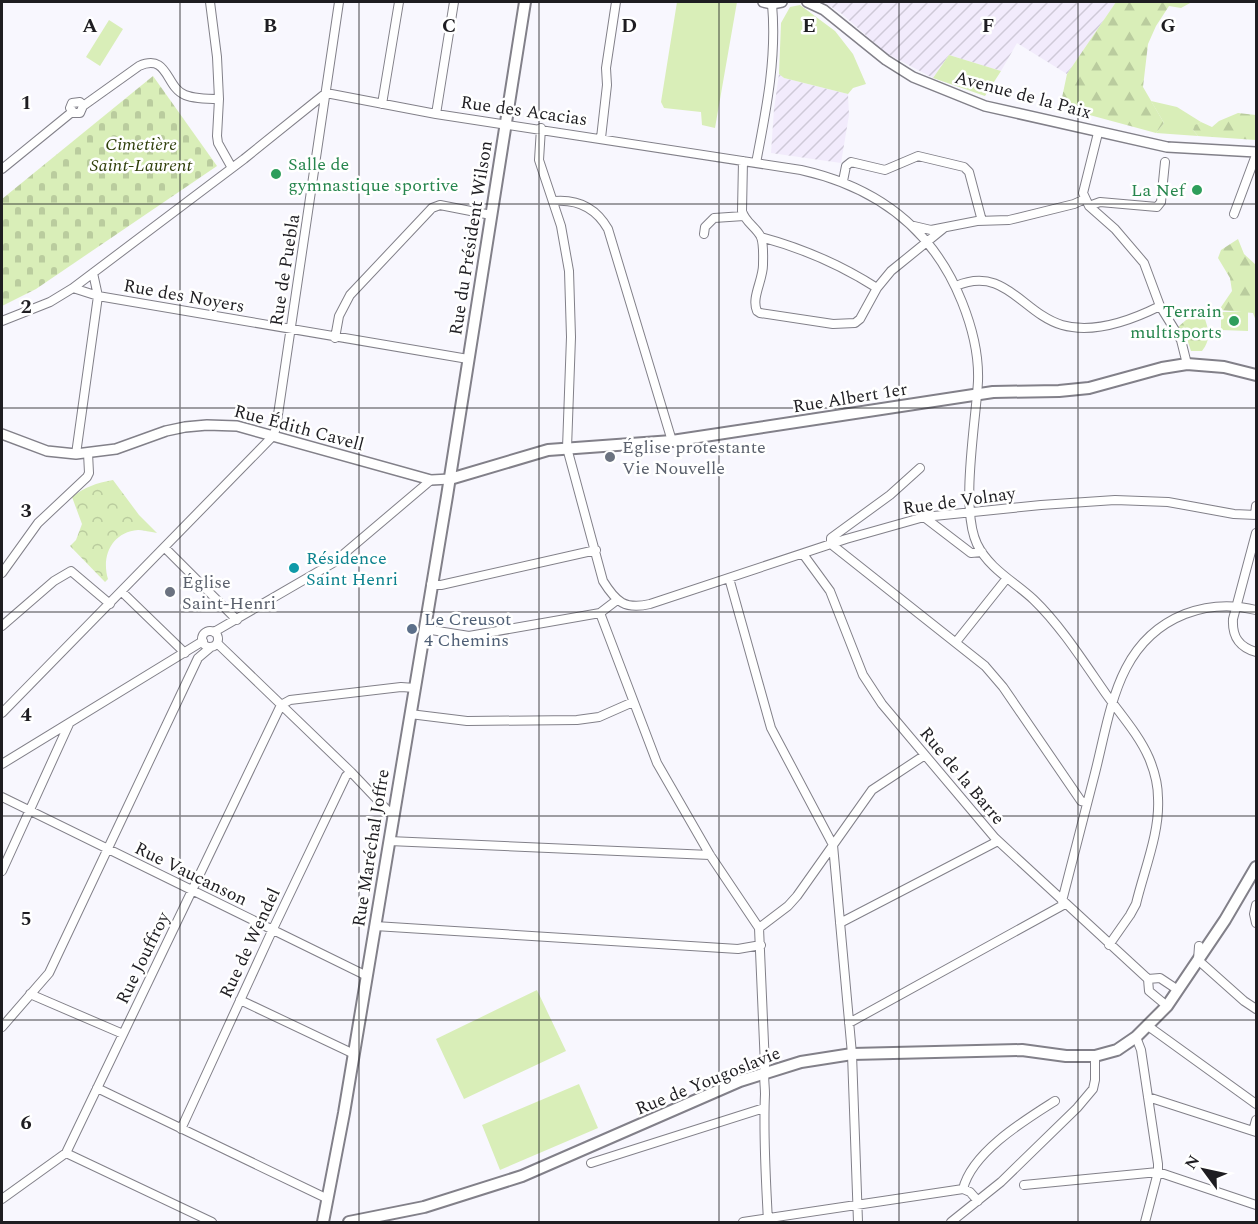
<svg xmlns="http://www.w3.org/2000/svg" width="1258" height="1224" font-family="Spectral,serif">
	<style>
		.industrial { fill: url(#industrial-furrows) }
		.grass { fill: #d9eeb8 }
		.forest { fill: url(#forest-firs) }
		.cemetery { fill: url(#cemetery-stones) }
		.park { fill: url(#park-crowns) }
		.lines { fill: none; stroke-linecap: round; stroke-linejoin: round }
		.minor-casing { stroke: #828089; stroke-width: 10 }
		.tertiary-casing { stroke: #828089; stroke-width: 12 }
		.secondary-casing { stroke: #828089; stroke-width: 14 }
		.minor { stroke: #fff; stroke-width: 8 }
		.tertiary { stroke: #fff; stroke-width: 9 }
		.secondary { stroke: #fff; stroke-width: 10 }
		.grid { fill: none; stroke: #1e1d21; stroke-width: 1.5; stroke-opacity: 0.55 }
		.leisure-dot { fill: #2e9e5b; stroke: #fff; stroke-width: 2 }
		.worship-dot { fill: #6b7280; stroke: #fff; stroke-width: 2 }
		.culture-dot { fill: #0f9aa8; stroke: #fff; stroke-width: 2 }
		.service-dot { fill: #5c6f8a; stroke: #fff; stroke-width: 2 }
		.labels { text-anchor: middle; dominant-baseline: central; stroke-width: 5; stroke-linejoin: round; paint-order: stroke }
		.street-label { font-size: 18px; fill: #1e1d21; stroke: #fff }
		.park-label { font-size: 18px; font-style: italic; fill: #2f3f0a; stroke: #fff }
		.leisure-label { font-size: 18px; fill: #27864d; stroke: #fff; text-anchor: end }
		.worship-label { font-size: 18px; fill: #5b616d; stroke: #fff; text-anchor: start }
		.culture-label { font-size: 18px; fill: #0d838f; stroke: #fff; text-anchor: start }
		.service-label { font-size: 18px; fill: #4e5e75; stroke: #fff; text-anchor: start }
		.grid-label { font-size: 20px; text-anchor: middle; font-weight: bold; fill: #1e1d21; stroke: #fff; stroke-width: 5; stroke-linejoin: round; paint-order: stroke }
	</style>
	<defs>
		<pattern id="industrial-furrows" width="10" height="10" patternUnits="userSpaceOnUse" patternTransform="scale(1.5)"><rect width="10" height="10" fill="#f2ebfc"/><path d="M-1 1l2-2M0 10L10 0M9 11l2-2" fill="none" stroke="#cfc9d8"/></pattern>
		<pattern id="forest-firs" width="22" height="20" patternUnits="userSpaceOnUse" patternTransform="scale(1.5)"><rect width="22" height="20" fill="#d9eeb8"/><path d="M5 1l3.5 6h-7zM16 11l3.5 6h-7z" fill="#bacc9e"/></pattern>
		<pattern id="cemetery-stones" width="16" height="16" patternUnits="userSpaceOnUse" patternTransform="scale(1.5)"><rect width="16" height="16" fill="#d9eeb8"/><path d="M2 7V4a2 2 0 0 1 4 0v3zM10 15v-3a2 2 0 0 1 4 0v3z" fill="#bacc9e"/></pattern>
		<pattern id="park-crowns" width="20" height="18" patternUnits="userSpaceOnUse" patternTransform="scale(1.5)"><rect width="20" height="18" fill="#d9eeb8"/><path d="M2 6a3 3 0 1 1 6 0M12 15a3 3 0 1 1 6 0" fill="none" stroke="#bacc9e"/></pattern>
	</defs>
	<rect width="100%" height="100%" fill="#f8f7fe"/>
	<path class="industrial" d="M824,2H1116L1067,74L1017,43L1001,71L949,55L933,78L886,53L842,14Z
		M779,74L784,78L848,94L849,115L841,163L771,153L774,109Z"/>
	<path class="grass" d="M677,2H737L715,128L702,125L701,112L664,108L661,102Z
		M800,5L835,31L853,54L866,84L853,88L848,94L784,78L779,74L781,23L790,7Z
		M109,20L123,29L100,66L86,57Z
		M949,55L1001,71L985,96L933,78Z
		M1151,101L1177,107L1201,122L1196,125L1193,130L1198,136L1156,133L1164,123Z
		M1221,312H1248V331L1221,330Z
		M537,990L566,1051L464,1099L436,1039Z
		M579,1084L598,1128L500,1170L482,1125Z"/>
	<path class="forest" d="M1116,2H1192L1181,8L1169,6L1156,26L1148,44L1143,87L1164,123L1156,133L1060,107L1067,74Z
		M1238,113L1256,115V140L1198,136L1193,130L1195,125L1201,122L1212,127L1219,121Z
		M1238,239L1244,254L1256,265V321L1253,313L1219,310L1232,291L1230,278L1218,258L1221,250Z
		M1201,307C1206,324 1214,336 1202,351H1191L1187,339L1178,327Z"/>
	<path class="cemetery" d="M153,76L217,166L36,289L2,306V199Z"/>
	<path class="park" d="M113,480L139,515L157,533C150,532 144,530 138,530C112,532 101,556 108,579L105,582L70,546L76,540L82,524L72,497C85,487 96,483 113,480Z"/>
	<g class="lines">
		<defs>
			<path id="minor" d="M210,2L217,57L219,99L217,136L218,143L232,168
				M382,104L399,2
				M83,106L80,102L72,103L70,108L74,113H80L83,106L139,66C169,53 165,87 185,95C195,99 208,99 219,99
				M436,114L454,2
				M541,128L539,160L561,226L569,271L571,337L567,448L603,581C616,602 625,610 650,604L846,539L924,517L1041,505L1115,500L1168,502L1234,514L1256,515
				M1098,133L1083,193L1089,206L1115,229L1144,263L1160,306L1181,340L1187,364
				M601,138L607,85L606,68L616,2
				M743,161L742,211C745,222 756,227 761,237C764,245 763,257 763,265C763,280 751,298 757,311L760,313L833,324L855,323L860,319L877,288L891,271L944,228
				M756,163C766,111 777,58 772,4
				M2,169L72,112
				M843,181L846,166L851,162L885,170L918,156L964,167L969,172L982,221
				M554,201C577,199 596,208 608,229L672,441
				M1089,206L1100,202L1157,207L1161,202L1165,162
				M1234,214L1256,155
				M914,226L931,230L977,221L1009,220L1074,204L1085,199
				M704,234L705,227L714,218L744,216
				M761,237C802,248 841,265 877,288
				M956,286C1005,265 1022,313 1062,325C1093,334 1132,320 1160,306
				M73,288L98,296L468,359
				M2,321L50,302L73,288L244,159L326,93L436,114L801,170C877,187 933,229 962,302C972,327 979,354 978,381C976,422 960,508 977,544C989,569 1015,582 1034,600C1061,626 1085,664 1106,694C1121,715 1139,735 1149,758C1154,770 1158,785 1158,798C1160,833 1144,870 1136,904L1130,915L1109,945
				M335,338L339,316L350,295L432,208L440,205L491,215
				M76,454L98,296L93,273
				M1255,515L1256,506
				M924,517L971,553L982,552
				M1256,533L1233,619C1232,637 1239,647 1256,652
				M831,544L985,666L1003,687L1081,801L1087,803
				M831,544V538L890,495L920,468
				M165,548L237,620
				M803,554L830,591L863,675L882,704L995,838L1148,979L1149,991L1167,1006
				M2,573L38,523L87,477L89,473L88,453
				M729,578L771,728L833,845L852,1054L858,1222
				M431,585H441L596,550
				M122,592L185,653
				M600,613L657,763L710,855L759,928L765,1066C763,1075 765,1085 765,1094C763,1137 766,1180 768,1222
				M2,626L54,581L71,571L110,604
				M425,629L469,636L600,613L617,600
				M202 639a8 8 0 1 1 16 0a8 8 0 1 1-16 0Z
				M214,632L333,563L431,480
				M956,642L1007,578
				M217,643L351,772L390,813L394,814
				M2,713L273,436L276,428L339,2
				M410,714L467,721L577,720L599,717L633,702
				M2,764L203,641
				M2,797L367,976
				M389,841L710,855
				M2,871L69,724
				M1062,901C1073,858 1084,815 1095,773C1111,710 1117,641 1185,614C1209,605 1232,604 1256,610
				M1256,905L1254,914L1256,923
				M840,923L998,841
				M375,926L738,949L761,945
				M759,928L788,906L797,896L872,790L925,755
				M1199,946L1198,960L1244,1001L1256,1009
				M1148,979L1160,978L1178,990
				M30,994L123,1034
				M240,1000L354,1054
				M849,1023L1065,904
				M1148,1026L1256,1104
				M2,1027L49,973L198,658L211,647
				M1136,1037L1141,1050L1158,1164V1172L1145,1222
				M97,1088L328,1199
				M1148,1097L1256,1132
				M181,1129L272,931L346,776L351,772
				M1253,1131L1256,1120
				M66,1153L212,1222
				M591,1163L764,1108
				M1024,1185L1158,1172L1256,1205
				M963,1189C972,1152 1025,1120 1055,1101
				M2,1199L66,1153L281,705L290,700L401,687L415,688
				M743,1222L963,1189L970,1192L978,1201
				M951,1222L1001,1182L1077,1108L1093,1089L1095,1080V1056"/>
			<path id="tertiary" d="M763,2L772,4L782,2
				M807,2L824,10L886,60L913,77L985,106L1167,147L1256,152
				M2,434L47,451L76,454L116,449L166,431L185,427L207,425L237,426L431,480L450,479"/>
			<path id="secondary" d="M450,479L548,450L672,441L993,392L1059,391L1089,388L1162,368L1187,364L1224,367L1256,375
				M323,1222L344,1113L447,496L525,2
				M349,1222L424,1207L522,1176L740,1081L801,1062L852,1054L1022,1050L1066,1056H1095L1117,1050L1136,1037L1167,1006L1225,920L1256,867"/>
		</defs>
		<use href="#minor" class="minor-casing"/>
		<use href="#tertiary" class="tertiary-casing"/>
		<use href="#secondary" class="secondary-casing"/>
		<use href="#minor" class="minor"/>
		<use href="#tertiary" class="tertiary"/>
		<use href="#secondary" class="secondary"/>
	</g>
	<path class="grid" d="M180,2V1222M359,2V1222M539,2V1222M719,2V1222M899,2V1222M1078,2V1222M2,204H1256M2,408H1256M2,612H1256M2,816H1256M2,1020H1256"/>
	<g class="leisure-dot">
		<circle cx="276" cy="174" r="6"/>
		<circle cx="1197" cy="190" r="6"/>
		<circle cx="1234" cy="321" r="6"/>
	</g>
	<g class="worship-dot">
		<circle cx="610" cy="457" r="6"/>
		<circle cx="170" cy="592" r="6"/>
	</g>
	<circle class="culture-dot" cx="294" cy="568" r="6"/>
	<circle class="service-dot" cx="412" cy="629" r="6"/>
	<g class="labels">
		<g class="street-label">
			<text transform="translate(1023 95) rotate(15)">Avenue de la Paix</text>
			<text transform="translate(524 111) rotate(8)">Rue des Acacias</text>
			<text transform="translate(471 238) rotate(-81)">Rue du Président Wilson</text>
			<text transform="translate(285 270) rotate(-81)">Rue de Puebla</text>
			<text transform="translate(184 296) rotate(10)">Rue des Noyers</text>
			<text transform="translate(850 398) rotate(-9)">Rue Albert 1er</text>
			<text transform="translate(299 428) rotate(15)">Rue Édith Cavell</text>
			<text transform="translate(959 501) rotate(-8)">Rue de Volnay</text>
			<text transform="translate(962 776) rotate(50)">Rue de la Barre</text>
			<text transform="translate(371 848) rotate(-81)">Rue Maréchal Joffre</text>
			<text transform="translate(191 874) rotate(26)">Rue Vaucanson</text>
			<text transform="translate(250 943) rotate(-65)">Rue de Wendel</text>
			<text transform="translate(143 958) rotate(-64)">Rue Jouffroy</text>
			<text transform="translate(708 1081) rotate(-22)">Rue de Yougoslavie</text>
		</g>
		<g class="park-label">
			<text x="141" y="144">Cimetière<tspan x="141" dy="21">Saint-Laurent</tspan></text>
		</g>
		<g class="leisure-label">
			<text x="288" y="164" text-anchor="start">Salle de<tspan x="288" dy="21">gymnastique sportive</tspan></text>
			<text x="1185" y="190">La Nef</text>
			<text x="1222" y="311">Terrain<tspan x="1222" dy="21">multisports</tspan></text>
		</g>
		<g class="worship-label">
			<text x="622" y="447">Église protestante<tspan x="622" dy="21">Vie Nouvelle</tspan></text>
			<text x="182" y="582">Église<tspan x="182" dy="21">Saint-Henri</tspan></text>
		</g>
		<g class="culture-label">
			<text x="306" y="558">Résidence<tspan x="306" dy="21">Saint Henri</tspan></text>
		</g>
		<g class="service-label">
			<text x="424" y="619">Le Creusot<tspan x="424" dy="21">4 Chemins</tspan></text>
		</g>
	</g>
	<g class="grid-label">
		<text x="90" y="32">A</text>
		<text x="270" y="32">B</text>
		<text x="449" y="32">C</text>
		<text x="629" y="32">D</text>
		<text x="809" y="32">E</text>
		<text x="988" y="32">F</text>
		<text x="1168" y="32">G</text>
		<text x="26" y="109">1</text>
		<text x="26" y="313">2</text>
		<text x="26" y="517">3</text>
		<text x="26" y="721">4</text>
		<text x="26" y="925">5</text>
		<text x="26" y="1129">6</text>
	</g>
	<rect width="1258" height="1224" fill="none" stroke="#1e1d21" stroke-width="6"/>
	<g transform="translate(1204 1170) rotate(303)" stroke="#ffffff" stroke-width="4.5" paint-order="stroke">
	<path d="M0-4.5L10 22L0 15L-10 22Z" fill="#1e1d21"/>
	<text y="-9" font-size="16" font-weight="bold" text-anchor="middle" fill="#1e1d21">N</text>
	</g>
</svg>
